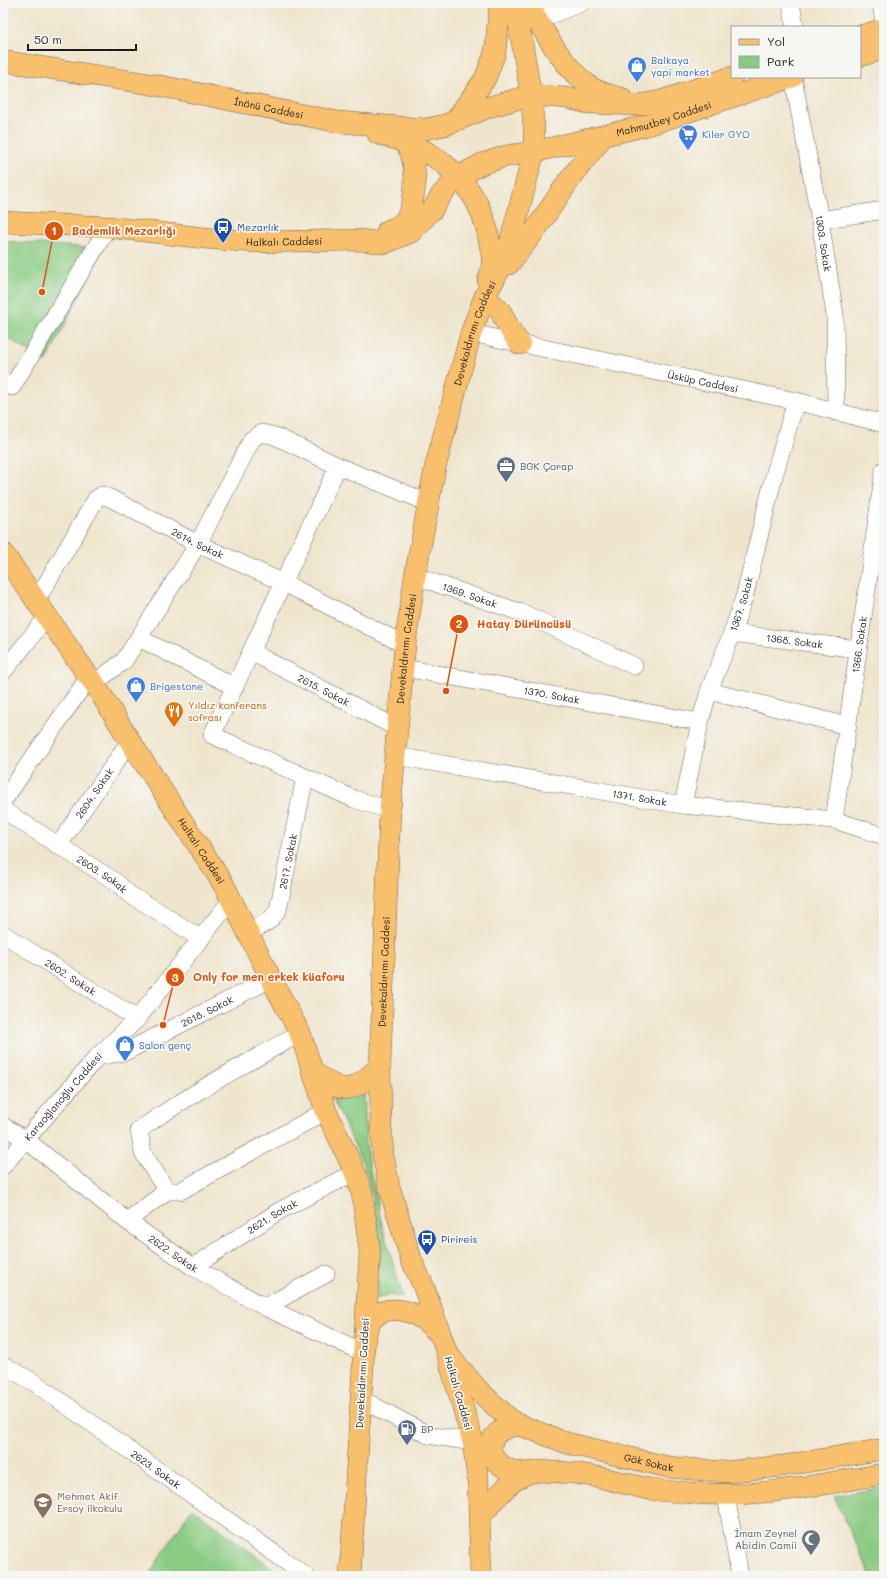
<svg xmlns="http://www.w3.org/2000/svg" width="887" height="1579" font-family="Mali,sans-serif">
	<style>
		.green { fill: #8acb83; stroke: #537450 }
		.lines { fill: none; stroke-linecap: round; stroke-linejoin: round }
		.minor-casing { stroke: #66625a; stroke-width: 18 }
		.major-casing { stroke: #66625a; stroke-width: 22 }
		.minor { stroke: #fff; stroke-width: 17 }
		.major { stroke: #f8bf6c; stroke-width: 21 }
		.labels { text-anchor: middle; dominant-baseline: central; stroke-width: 3.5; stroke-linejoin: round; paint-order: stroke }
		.shop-label { font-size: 10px; fill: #366cbe; stroke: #f6f6f2; text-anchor: start }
		.street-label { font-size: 10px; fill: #1c1c1c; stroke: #f6f6f2 }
		.transit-label { font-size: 10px; fill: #164399; stroke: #f6f6f2; text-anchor: start }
		.service-label { font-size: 10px; fill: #4e5e75; stroke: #f6f6f2; text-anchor: start }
		.food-label { font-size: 10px; fill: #c56008; stroke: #f6f6f2; text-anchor: start }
		.education-label { font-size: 10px; fill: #785e54; stroke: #f6f6f2; text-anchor: start }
		.worship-label { font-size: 10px; fill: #5b616d; stroke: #f6f6f2; text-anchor: end }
		.leader { fill: none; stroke: #de560d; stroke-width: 1.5 }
		.callout-dot { fill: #de560d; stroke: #f6f6f2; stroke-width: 1.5 }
		.mark-label { font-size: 12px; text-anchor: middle; font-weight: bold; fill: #fff }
		.callout-label { font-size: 11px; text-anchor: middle; font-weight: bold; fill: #de560d; stroke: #f6f6f2; stroke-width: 3.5; stroke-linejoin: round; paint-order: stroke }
	</style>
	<rect width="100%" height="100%" fill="#f6f6f2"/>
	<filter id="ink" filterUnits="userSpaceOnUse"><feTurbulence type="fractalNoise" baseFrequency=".025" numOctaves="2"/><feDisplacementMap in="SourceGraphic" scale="8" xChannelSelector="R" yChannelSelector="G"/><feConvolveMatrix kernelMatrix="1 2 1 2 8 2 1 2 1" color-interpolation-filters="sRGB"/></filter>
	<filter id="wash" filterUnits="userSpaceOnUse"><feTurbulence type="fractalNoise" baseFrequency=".012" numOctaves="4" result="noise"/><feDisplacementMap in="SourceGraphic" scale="16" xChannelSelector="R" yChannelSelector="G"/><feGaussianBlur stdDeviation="0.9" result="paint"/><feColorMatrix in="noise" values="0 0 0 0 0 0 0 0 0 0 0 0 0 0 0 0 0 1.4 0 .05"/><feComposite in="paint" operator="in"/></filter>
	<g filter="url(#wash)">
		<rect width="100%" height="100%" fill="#efe5cc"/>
		<path class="green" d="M3,241L103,249L46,362L3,335Z
			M364,1088L367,1155L383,1229L403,1297L388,1295L377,1299L381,1248L367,1172L333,1099Z
			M884,1487V1574L880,1576H871L834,1496Z
			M192,1508L283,1576H148Z"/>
	</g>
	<g filter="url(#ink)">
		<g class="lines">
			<defs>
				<g id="minor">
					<path d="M791,3L795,27"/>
					<path d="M881,3L884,24"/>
					<path d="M538,20L581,3"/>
					<path id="s1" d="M793,77L820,220L835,315L836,412"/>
					<path d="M820,220L884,210"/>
					<path id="s2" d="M471,333L796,401L884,424"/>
					<path d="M3,381L12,387L108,227"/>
					<path d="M338,466L212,735L354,799L390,810"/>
					<path id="s3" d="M415,576L525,614L634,666"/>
					<path id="s4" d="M34,597L42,591L96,499L102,495L110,498L198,544L284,583L405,645"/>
					<path id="s5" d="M732,633L858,649"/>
					<path d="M139,638L235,687"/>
					<path id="s6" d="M251,652L397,728"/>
					<path id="s7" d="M404,668L700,722"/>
					<path d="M3,672L47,617"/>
					<path d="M94,683L124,661L198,544L252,439L262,433L275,436L338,466L429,503"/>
					<path d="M709,691L848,726"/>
					<path id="s8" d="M395,756L683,805L834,820L884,836"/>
					<path d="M3,801L89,677"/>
					<path id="s9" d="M683,805L700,722L709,691L732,633L745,594L774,476L796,401"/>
					<path id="s10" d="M3,810L116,882L130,895L153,908L201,939"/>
					<path id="s11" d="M834,820L884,470"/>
					<path id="s12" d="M58,846L130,741"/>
					<path id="s13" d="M249,933L270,920L278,910L305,777"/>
					<path id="s14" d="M3,934L137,1019"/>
					<path d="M300,1033C245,1064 190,1094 139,1130L143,1153L167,1191H180L326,1111"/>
					<path id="s15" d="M97,1057L125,1052L271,979"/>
					<path id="s16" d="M3,1126L25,1139L127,1221L193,1267L265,1307L362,1352"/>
					<path id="s17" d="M3,1166L97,1057L137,1019L232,899"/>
					<path d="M127,1221L167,1191"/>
					<path id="s18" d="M193,1267L279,1211L355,1172"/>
					<path d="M265,1307L326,1274"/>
					<path id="s19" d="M3,1365L35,1383L306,1576"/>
					<path d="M361,1399L428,1435L473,1442"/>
					<path d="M726,1496L740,1576"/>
				</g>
				<g id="major">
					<path d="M527,3C544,31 563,67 589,86C598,93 611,95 621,98"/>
					<path d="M860,36L884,29"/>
					<path d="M860,56L884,49"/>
					<path id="s20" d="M3,61L156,85L338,122L425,129L445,125L489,107L531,95L566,98L588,103L638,105L661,101L732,77"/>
					<path d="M455,121L485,79L495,53L500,3"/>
					<path d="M378,134C392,138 408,141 421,149C460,170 484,202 490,245C491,251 493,258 492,263C492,269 490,276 488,281"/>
					<path id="s21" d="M3,222L108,227L204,238L255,242L360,240L385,243L411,232L432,210L442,194L459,176L482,164L506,156L534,152L648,125L792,77"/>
					<path d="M387,231C395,228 400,226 405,220C418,202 419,156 403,141"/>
					<path d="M509,264L536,229L570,179L603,136"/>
					<path d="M485,296L501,312L509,328L520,344"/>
					<path id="s22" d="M3,553L89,677L94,683L130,741L224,885L271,979L300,1033L326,1111L355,1172L362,1193L370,1252L350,1576"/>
					<path d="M312,1071C344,1095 351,1095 380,1066"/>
					<path d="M365,1337C367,1333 367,1328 369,1325C380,1303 407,1308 424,1320C429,1324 435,1330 440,1334"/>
					<path id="s23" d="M452,1359L480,1392L514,1423L567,1443L668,1467L725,1472L782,1466L884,1449"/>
					<path d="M522,1425C478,1426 481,1473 529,1473"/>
					<path d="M479,1517C495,1501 509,1478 532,1472C539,1471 546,1471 553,1472C586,1472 617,1482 649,1489C662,1491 677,1492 691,1493C755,1499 821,1484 884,1474"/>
					<path id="s24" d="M481,1576L478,1480L473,1442L447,1353L423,1285L411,1259L389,1186L383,1155L381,1126L380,1066L390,810L405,645L415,576L435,468L471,333L485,296L506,258L534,152V127L531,95L519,25L513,3"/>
				</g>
			</defs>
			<use href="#minor" class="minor-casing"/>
			<use href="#major" class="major-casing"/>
			<use href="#minor" class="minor"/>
			<use href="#major" class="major"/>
		</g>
	</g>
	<defs>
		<symbol id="shop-pin" viewBox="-11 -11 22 30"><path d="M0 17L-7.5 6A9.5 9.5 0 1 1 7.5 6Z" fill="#3f7fe0" stroke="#f6f6f2"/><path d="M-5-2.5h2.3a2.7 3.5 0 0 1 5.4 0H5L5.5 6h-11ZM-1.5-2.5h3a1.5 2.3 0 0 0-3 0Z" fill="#fff"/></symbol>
		<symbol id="supermarket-pin" viewBox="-11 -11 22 30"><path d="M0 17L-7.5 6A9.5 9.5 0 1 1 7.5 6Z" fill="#3f7fe0" stroke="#f6f6f2"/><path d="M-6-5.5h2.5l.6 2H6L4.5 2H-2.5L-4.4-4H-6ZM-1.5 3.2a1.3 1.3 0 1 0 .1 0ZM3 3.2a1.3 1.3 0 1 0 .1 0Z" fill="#fff"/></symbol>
		<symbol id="bus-pin" viewBox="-11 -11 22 30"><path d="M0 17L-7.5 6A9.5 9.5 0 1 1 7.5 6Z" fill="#1a4fb4" stroke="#f6f6f2"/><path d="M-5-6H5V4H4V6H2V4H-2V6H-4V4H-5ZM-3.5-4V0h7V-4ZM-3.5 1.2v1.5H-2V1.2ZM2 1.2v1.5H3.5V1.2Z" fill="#fff"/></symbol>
		<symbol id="office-pin" viewBox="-11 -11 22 30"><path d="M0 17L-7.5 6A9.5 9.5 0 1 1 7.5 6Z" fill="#5c6f8a" stroke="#f6f6f2"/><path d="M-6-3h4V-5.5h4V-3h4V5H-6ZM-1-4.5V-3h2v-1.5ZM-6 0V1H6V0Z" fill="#fff"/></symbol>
		<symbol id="restaurant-pin" viewBox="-11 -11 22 30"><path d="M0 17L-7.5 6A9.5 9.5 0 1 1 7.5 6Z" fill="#e8710a" stroke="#f6f6f2"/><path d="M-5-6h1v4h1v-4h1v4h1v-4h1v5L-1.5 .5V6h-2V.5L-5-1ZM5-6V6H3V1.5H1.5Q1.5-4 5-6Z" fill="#fff"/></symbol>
		<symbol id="fuel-pin" viewBox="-11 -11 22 30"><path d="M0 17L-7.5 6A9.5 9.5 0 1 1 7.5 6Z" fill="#5c6f8a" stroke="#f6f6f2"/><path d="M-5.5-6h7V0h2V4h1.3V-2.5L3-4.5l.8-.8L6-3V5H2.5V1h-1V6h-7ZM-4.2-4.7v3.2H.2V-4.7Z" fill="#fff"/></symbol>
		<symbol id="school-pin" viewBox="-11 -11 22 30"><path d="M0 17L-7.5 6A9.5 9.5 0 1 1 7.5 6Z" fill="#8d6e63" stroke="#f6f6f2"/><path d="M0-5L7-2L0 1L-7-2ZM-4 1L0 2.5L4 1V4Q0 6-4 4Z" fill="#fff"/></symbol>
		<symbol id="mosque-pin" viewBox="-11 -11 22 30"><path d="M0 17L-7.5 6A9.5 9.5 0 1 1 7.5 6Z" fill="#6b7280" stroke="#f6f6f2"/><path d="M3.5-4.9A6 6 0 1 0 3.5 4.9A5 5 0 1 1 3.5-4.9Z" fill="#fff"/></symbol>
	</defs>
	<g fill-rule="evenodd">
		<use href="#shop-pin" x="626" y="55" width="22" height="30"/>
		<use href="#supermarket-pin" x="677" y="123" width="22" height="30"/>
		<use href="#bus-pin" x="212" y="216" width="22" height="30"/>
		<use href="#office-pin" x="495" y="455" width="22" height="30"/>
		<use href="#shop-pin" x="125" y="675" width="22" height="30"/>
		<use href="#restaurant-pin" x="163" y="700" width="22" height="30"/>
		<use href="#shop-pin" x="114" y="1034" width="22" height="30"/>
		<use href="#bus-pin" x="416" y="1228" width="22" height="30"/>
		<use href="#fuel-pin" x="396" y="1418" width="22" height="30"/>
		<use href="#school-pin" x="32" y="1491" width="22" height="30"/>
		<use href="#mosque-pin" x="800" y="1528" width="22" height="30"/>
	</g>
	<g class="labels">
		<g class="shop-label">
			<text x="651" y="60">Balkaya<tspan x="651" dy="12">yapi market</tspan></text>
			<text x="702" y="134">Kiler GYO</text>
			<text x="150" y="686">Brigestone</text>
			<text x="139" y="1045">Salon genç</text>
		</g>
		<g class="street-label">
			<text stroke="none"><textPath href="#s20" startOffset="270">İnönü Caddesi</textPath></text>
			<text stroke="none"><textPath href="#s21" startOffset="699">Mahmutbey Caddesi</textPath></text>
			<text stroke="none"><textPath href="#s21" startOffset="282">Halkalı Caddesi</textPath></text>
			<text stroke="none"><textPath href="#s1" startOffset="169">1303. Sokak</textPath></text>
			<text stroke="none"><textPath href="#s24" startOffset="1267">Devekaldırımı Caddesi</textPath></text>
			<text stroke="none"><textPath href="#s2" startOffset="237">Üsküp Caddesi</textPath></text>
			<text stroke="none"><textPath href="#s4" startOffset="231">2614. Sokak</textPath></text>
			<text stroke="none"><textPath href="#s3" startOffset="58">1369. Sokak</textPath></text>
			<text stroke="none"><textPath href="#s9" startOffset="210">1367. Sokak</textPath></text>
			<text stroke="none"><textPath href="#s5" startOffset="63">1368. Sokak</textPath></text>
			<text stroke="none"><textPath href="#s11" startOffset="177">1366. Sokak</textPath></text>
			<text stroke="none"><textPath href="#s24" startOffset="943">Devekaldırımı Caddesi</textPath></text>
			<text stroke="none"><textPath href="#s6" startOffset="82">2615. Sokak</textPath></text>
			<text stroke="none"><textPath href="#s7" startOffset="150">1370. Sokak</textPath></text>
			<text stroke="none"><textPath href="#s12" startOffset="64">2604. Sokak</textPath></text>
			<text stroke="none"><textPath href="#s8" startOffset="248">1371. Sokak</textPath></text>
			<text stroke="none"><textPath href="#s22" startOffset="358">Halkalı Caddesi</textPath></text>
			<text stroke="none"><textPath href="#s13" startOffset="87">2617. Sokak</textPath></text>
			<text stroke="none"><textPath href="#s10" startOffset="118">2603. Sokak</textPath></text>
			<text stroke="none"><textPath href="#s24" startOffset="619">Devekaldırımı Caddesi</textPath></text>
			<text stroke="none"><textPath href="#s14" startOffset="80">2602. Sokak</textPath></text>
			<text stroke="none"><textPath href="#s15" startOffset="120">2618. Sokak</textPath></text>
			<text stroke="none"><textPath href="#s17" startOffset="92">Karaoğlanoğlu Caddesi</textPath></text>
			<text stroke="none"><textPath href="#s18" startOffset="94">2621. Sokak</textPath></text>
			<text stroke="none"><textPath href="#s16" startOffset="213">2622. Sokak</textPath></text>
			<text transform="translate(362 1373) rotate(-87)">Devekaldırımı Caddesi</text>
			<text transform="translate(459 1393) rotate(74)">Halkalı Caddesi</text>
			<text stroke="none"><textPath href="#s23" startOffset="230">Gök Sokak</textPath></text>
			<text stroke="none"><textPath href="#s19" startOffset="185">2623. Sokak</textPath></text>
		</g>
		<g class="transit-label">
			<text x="237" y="227">Mezarlık</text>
			<text x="441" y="1239">Pirireis</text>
		</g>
		<g class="service-label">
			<text x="520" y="466">BGK Çorap</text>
			<text x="421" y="1429">BP</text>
		</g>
		<g class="food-label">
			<text x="188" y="705">Yıldız konferans<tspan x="188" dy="12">sofrası</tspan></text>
		</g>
		<g class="education-label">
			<text x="57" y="1496">Mehmet Akif<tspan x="57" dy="12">Ersoy ilkokulu</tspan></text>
		</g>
		<g class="worship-label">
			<text x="797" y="1533">İmam Zeynel<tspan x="797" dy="12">Abidin Camii</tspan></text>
		</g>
	</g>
	<path class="leader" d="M42 292L54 231M446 691L459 624M163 1025L175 977"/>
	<g class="callout-dot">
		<circle cx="42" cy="292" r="4"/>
		<circle cx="446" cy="691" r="4"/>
		<circle cx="163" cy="1025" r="4"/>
		<circle cx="54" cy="231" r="10"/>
		<circle cx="459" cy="624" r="10"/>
		<circle cx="175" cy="977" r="10"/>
	</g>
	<g class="mark-label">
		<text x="54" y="235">1</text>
		<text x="459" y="628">2</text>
		<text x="175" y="982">3</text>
	</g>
	<g class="callout-label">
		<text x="124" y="235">Bademlik Mezarlığı</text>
		<text x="524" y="628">Hatay Dürüncüsü</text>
		<text x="269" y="981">Only for men erkek küaforu</text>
	</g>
	<rect width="887" height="1579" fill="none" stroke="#f6f6f2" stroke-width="16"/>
	<rect x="731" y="26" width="130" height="52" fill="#f6f6f2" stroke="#9f9f9c"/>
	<rect x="739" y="39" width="20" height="6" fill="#f8bf6c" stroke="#9f9f9c"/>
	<text x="767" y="46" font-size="12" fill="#1c1c1c">Yol</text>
	<rect x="739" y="56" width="20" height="12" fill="#8acb83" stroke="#9f9f9c"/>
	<text x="767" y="66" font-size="12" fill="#1c1c1c">Park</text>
	<path d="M28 44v6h108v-6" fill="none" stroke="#1c1c1c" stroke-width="2"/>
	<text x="34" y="44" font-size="12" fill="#1c1c1c" stroke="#f6f6f2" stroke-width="3" paint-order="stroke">50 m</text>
</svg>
